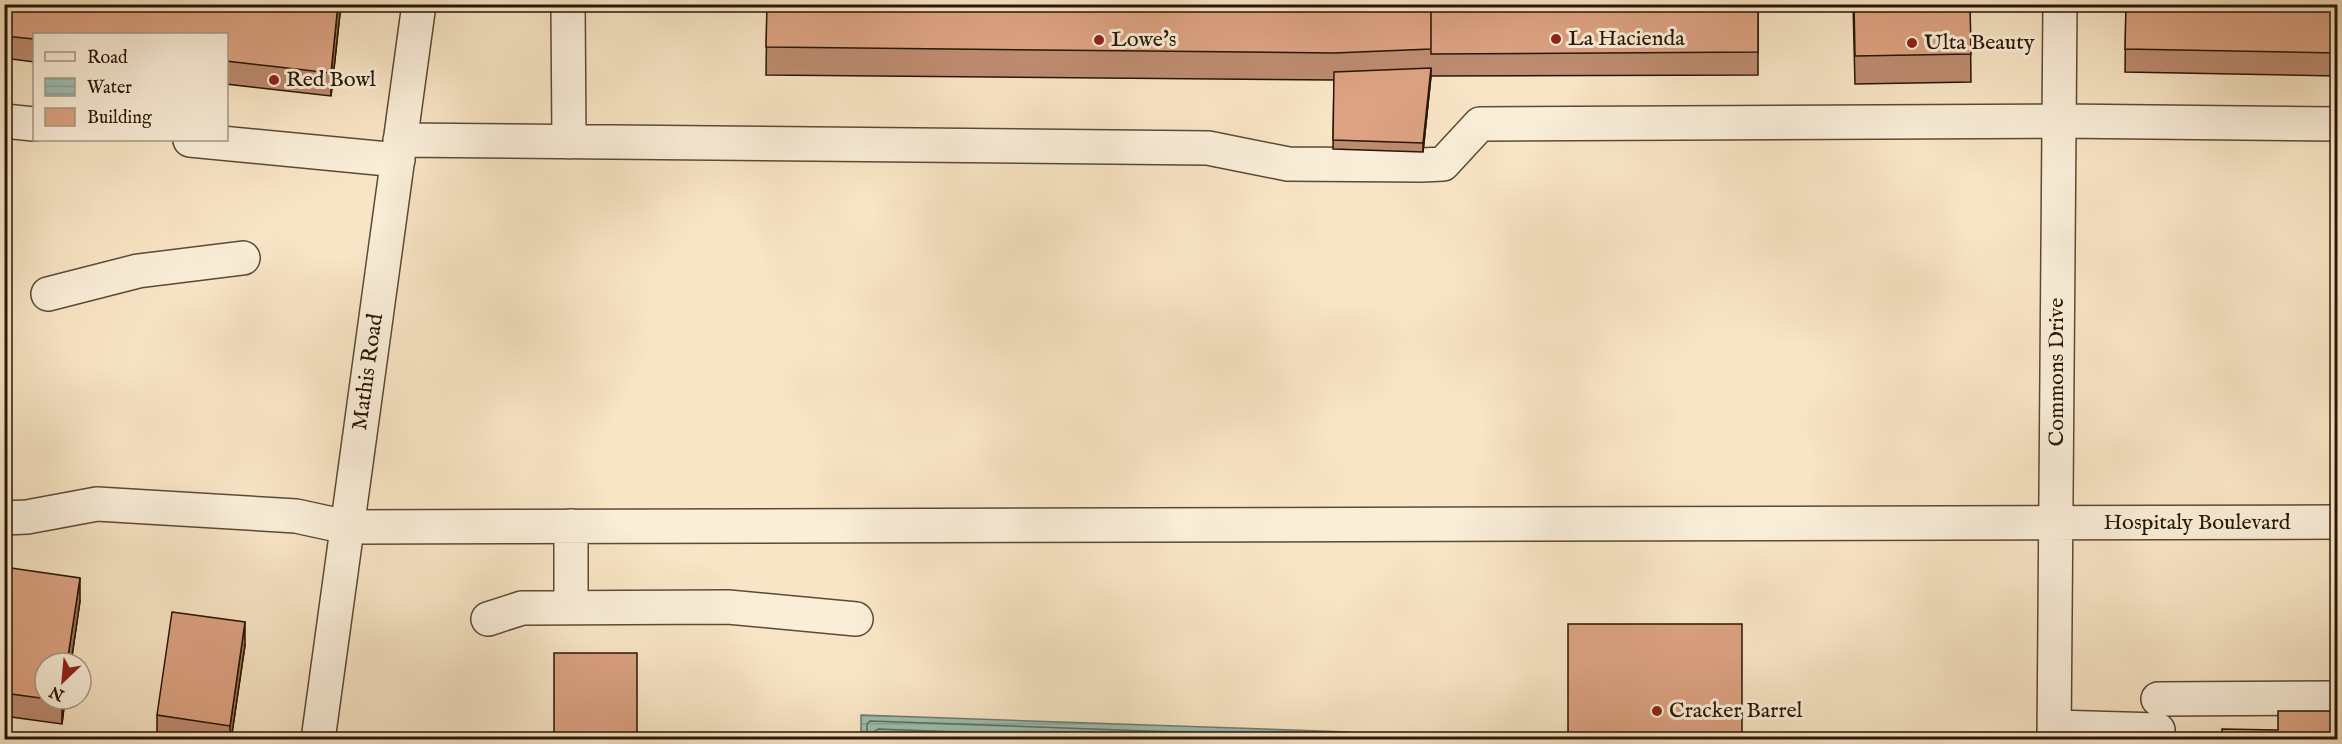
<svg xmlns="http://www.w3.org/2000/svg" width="2342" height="744" font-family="'IM FELL English',serif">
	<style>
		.water { fill: url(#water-rules); stroke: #6e7b6d; stroke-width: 1.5 }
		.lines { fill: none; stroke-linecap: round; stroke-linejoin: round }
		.shore { stroke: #626a5b; stroke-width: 1.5 }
		.minor-casing { stroke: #5c4a34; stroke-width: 36 }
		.minor { stroke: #faeed9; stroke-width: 33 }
		.wall { fill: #bd8b70; stroke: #281603; stroke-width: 1.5 }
		.shaded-wall { fill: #9a715b; stroke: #281603; stroke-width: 1.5 }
		.building { fill: #dca282; stroke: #281603; stroke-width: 1.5 }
		.poi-dot { fill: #8f2418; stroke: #faeed9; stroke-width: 2 }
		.labels { text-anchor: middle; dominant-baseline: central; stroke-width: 6; stroke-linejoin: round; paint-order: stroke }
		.poi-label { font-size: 22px; fill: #281603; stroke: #faeed9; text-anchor: start }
		.street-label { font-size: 22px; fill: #281603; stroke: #faeed9 }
	</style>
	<defs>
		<pattern id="water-rules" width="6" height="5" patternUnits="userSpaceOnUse" patternTransform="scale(1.5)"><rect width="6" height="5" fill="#9dbfb3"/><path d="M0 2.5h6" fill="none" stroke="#87a398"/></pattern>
	</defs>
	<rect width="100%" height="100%" fill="#f8e5c5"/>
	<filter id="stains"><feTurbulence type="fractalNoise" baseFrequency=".00333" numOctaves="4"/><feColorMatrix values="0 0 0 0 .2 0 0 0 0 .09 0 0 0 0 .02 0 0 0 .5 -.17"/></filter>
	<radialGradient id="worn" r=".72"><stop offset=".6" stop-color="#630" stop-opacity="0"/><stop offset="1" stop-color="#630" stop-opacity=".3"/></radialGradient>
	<path class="water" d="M861,715L1349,732V739H861Z"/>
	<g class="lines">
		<path class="shore" d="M867,740V724L870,721L1340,738L1343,740
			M874,740L875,731L878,729L1177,740"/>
		<defs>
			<path id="minor" d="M568,4L569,142
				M4,121L34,124
				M190,140L398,160
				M400,140L1208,148L1288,164L1422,165L1443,164L1480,124L2060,121L2338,124
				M48,294L138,271L243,258
				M4,518L27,517L97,504L296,516L347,527L2338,522
				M571,526V607
				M488,619L522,608L728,607L856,619
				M2158,699L2338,698
				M2055,727L2158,730
				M318,740L419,4
				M2054,740L2060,4"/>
		</defs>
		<use href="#minor" class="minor-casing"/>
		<use href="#minor" class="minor"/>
	</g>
	<path class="wall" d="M4,4H341L331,96L226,84V34H34V62L4,58Z
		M767,4H1758V75L1431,76L1423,152L1333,149L1334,80L766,75Z
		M1853,4H1970L1971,82L1855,84Z
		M2126,4H2337V76L2125,72Z
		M4,567L80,601L71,663H45L65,699L62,724L4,716Z
		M245,645L231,740H168L157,738V715Z"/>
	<path class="shaded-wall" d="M338,4H341L331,96V73Z
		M1431,68V76L1423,152V143Z
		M80,578V601L71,663H67Z
		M245,622V645L231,740H230V726Z
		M62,699H65L62,724Z"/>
	<path class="building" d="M4,4H338L331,73L226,61V34H34V39L4,36Z
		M767,4H1431V49L1334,53L766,47Z
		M1431,4H1758V52L1431,54Z
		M1854,4H1970L1971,54L1855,56Z
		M2126,4H2337V53L2125,49Z
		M1431,68L1423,143L1333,140L1334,72Z
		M4,567L80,578L67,663H45V699H62V701L4,693Z
		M172,612L245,622L230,726L157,715Z
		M1568,624H1742V740H1568Z
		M554,653H637V740H554Z
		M2278,711H2337V740H2222V729L2278,730Z"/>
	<g class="poi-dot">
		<circle cx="1556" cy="39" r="6"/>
		<circle cx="1099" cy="40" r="6"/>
		<circle cx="1912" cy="43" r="6"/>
		<circle cx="274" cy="80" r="6"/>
		<circle cx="1657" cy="711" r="6"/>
	</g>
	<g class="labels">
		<g class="poi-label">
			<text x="1568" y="39">La Hacienda</text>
			<text x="1111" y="40">Lowe's</text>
			<text x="1924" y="43">Ulta Beauty</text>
			<text x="286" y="80">Red Bowl</text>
			<text x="1669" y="711">Cracker Barrel</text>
		</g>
		<g class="street-label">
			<text transform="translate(368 372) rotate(-82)">Mathis Road</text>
			<text transform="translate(2057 372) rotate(-90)">Commons Drive</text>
			<text x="2197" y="523">Hospitaly Boulevard</text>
		</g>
	</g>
	<rect width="2342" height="744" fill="none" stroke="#f8e5c5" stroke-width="24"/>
	<rect x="6" y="6" width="2330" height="732" fill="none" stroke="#281603" stroke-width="3"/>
	<rect x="12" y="12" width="2318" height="720" fill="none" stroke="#281603" stroke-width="1.5"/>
	<rect x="33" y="33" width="195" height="108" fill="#faeed9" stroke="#a69883" stroke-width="1.5"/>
	<rect x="45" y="52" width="30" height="9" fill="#faeed9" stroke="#a69883" stroke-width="1.5"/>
	<text x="87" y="63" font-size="18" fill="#281603">Road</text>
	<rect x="45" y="78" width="30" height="18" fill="url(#water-rules)" stroke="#a69883" stroke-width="1.5"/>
	<text x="87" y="93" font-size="18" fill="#281603">Water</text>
	<rect x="45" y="108" width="30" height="18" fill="#dca282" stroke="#a69883" stroke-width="1.5"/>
	<text x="87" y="123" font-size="18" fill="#281603">Building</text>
	<g transform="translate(63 681) rotate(206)"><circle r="28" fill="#faeed9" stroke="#a69883" stroke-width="1.5"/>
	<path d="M0-4.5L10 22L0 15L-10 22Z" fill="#8f2418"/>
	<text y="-9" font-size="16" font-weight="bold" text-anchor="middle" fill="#281603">N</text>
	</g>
	<rect width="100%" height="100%" filter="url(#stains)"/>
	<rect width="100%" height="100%" fill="url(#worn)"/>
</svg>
